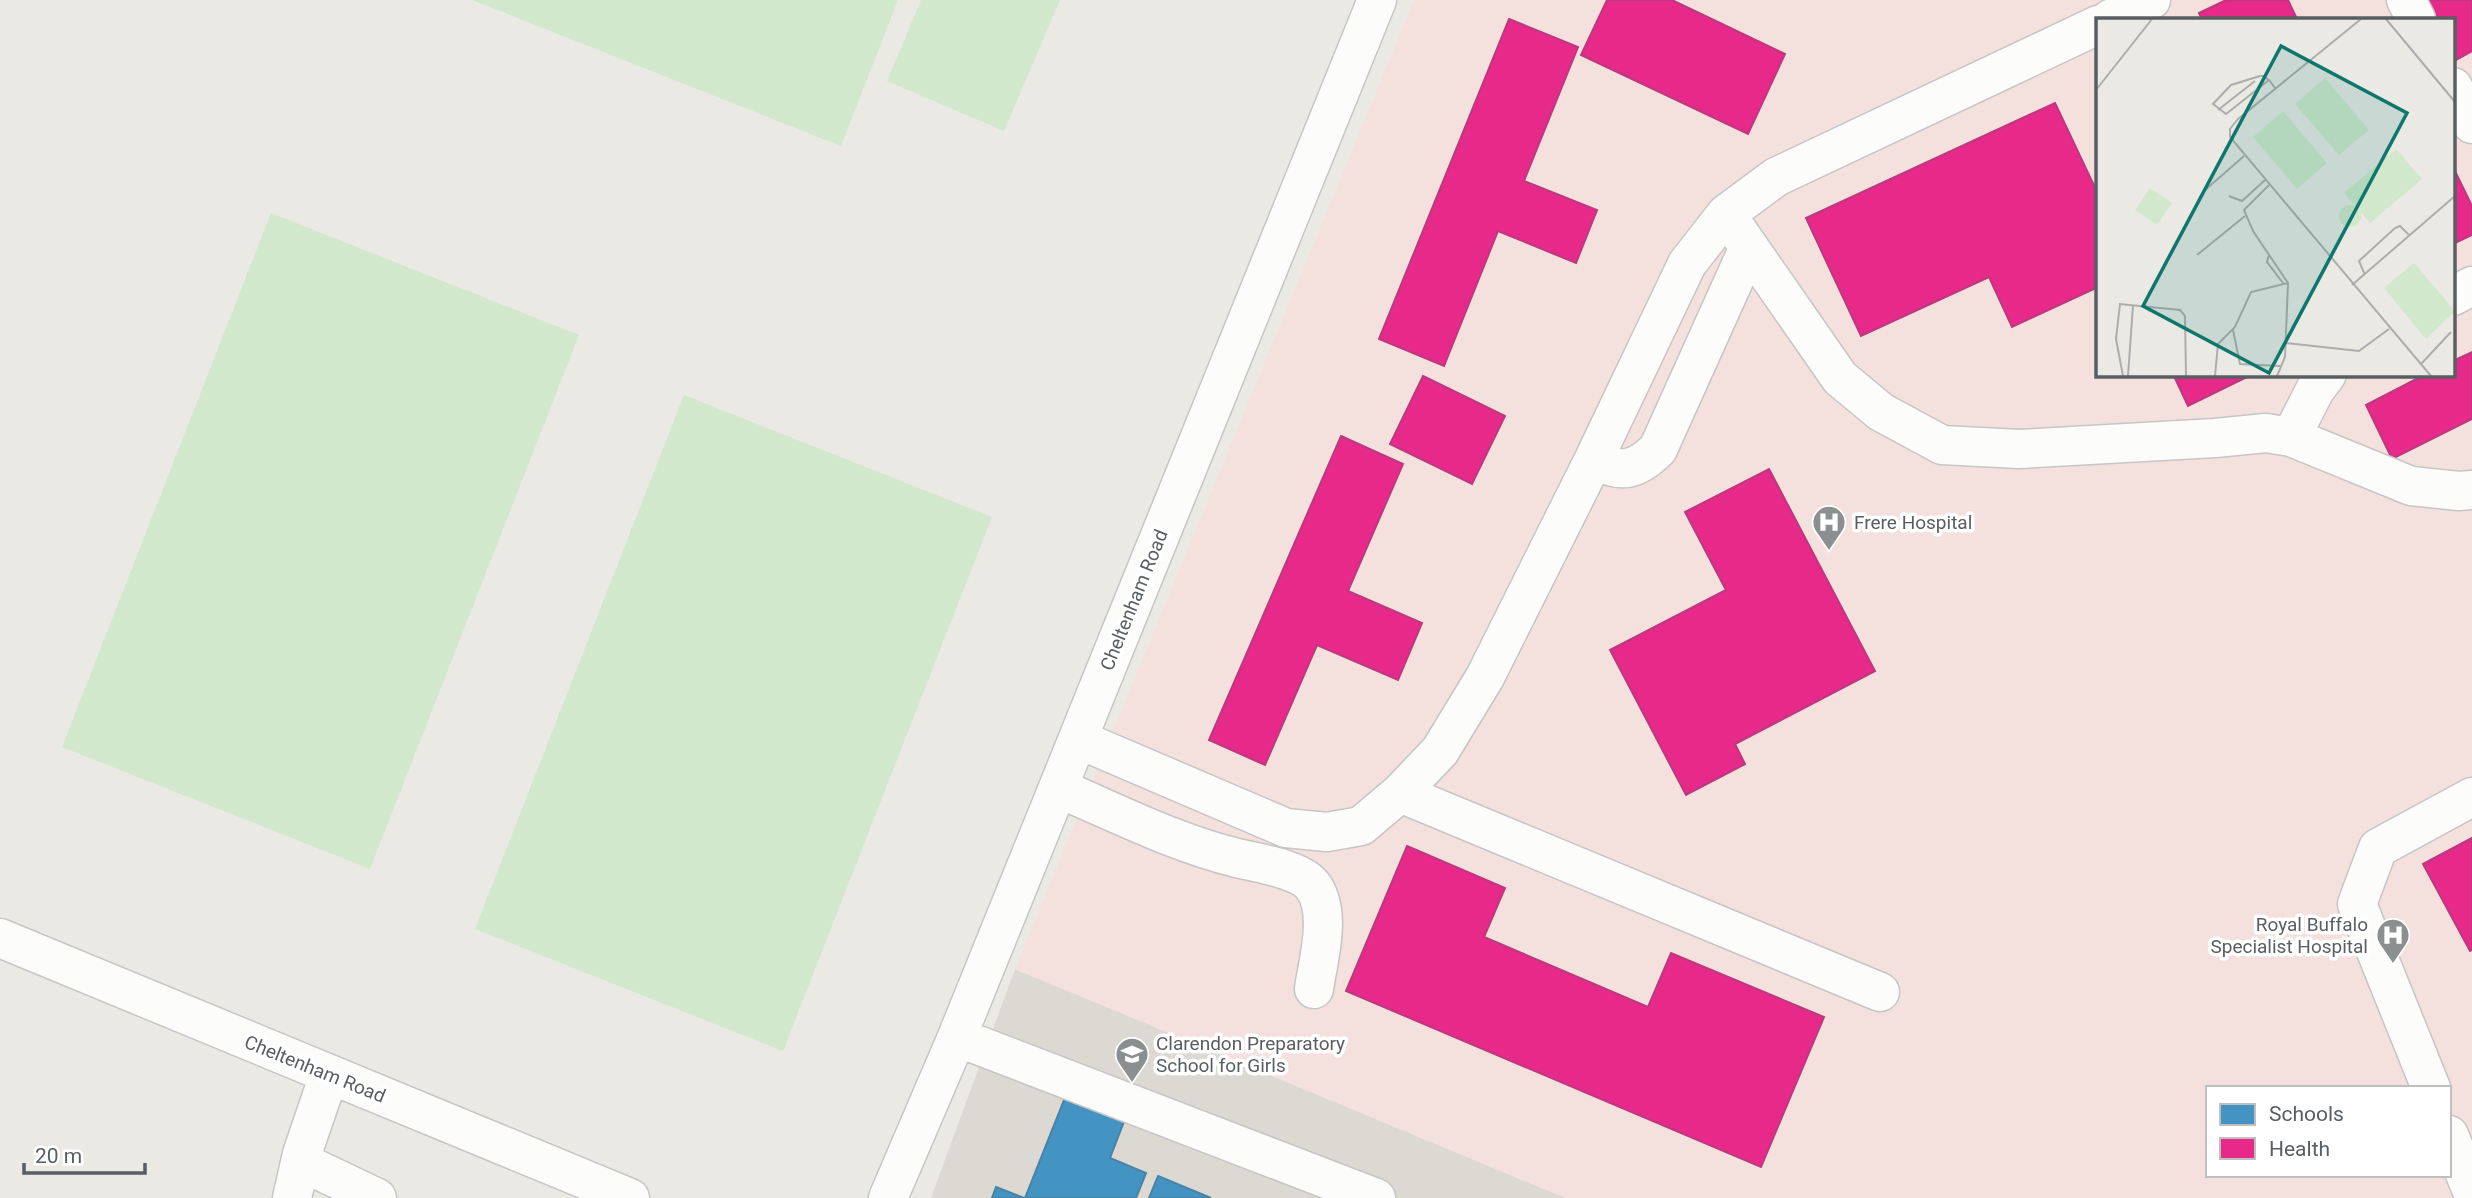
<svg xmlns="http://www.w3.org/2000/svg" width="2472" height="1198" font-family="Roboto,sans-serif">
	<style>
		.education { fill: #dcd9d3 }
		.medical { fill: #f4e1de; fill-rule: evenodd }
		.green { fill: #d1e8cc }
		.schools { fill: #4393c3; stroke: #4a83a6; stroke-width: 2 }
		.health { fill: #e7298a; stroke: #bc397e; stroke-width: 2 }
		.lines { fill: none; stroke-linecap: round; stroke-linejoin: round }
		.minor-casing { stroke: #c6c6c5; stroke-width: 41 }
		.minor { stroke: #fcfcfb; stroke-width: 38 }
		.labels { text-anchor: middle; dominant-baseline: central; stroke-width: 7; stroke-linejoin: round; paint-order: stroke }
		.poi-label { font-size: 19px; fill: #595e63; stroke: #fff; text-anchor: start }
		.street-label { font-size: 19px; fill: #595e63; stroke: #fff }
		.inset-road { fill: none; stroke: #acadac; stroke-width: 2 }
		.view { fill: #0f766e; fill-opacity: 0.15; stroke: #0f766e; stroke-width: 3.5 }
		.inset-edge { fill: none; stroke: #595e63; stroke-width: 3.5 }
	</style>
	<rect width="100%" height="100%" fill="#eae9e4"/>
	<path class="education" d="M1015,969L1566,1198H931Z"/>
	<path class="medical" d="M1414,0H2472V1198H1566L1015,969ZM2098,19H2453V374H2098ZM2208,1088H2449V1175H2208Z"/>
	<path class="green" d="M472,0H898L841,146Z
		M921,0H1060L1004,131L887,81Z
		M271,213L579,335L370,869L62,747Z
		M684,395L992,517L783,1051L475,929Z"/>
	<path class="schools" d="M1066,1095L1125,1119L1110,1158L1146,1173L1136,1198H1025Z
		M1158,1176L1211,1198H1149Z
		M996,1187L1024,1198H992Z"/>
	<path class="health" d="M1607,0H1672L1785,54L1748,134L1581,55Z
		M2226,0H2288L2297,19H2202L2199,13Z
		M2422,0H2472V51L2454,61L2453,19H2432Z
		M1509,19L1578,47L1524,181L1597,210L1576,263L1498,231L1444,366L1379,339Z
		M2055,103L2098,194V287L2012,327L1989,277L1861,336L1806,218Z
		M2453,167L2472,206V235L2453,244Z
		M2472,352V419L2392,459L2366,405L2426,374H2453V361Z
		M2173,374H2248L2249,376L2188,406Z
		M1423,376L1505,416L1472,484L1390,444Z
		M1341,436L1403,464L1348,591L1422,623L1398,680L1317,645L1265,765L1209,740Z
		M1769,469L1875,671L1735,744L1745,764L1686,795L1610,650L1726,590L1685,512Z
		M2472,838V950L2470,951L2423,864Z
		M1407,846L1505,888L1484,937L1648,1007L1671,953L1824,1017L1761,1167L1346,991Z"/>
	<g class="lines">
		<defs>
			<path id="minor" d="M2406,0L2416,19
				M2110,19L2151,0
				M2453,87L2472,124
				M1726,214L1840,378L1881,412L1942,445L2019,449L2215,438L2266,433L2291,437L2411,486L2459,491L2472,490
				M2453,296L2472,286
				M2291,437L2315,390L2327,374
				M1594,459C1620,474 1636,471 1658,449L1749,247
				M1078,739L1286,828L1327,832L1361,826L1400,793L1440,751L1485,677L1594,459L1687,264L1726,214L1776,177L2098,25
				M1058,788C1117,813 1175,843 1237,858C1258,863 1299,869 1312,885C1333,911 1318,960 1314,989
				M1400,793L1880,992
				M0,938L630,1198
				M957,1037L1376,1198
				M2431,1088L2357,904L2378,848L2472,797
				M2449,1135L2472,1191
				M302,1154L312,1167L377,1198
				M292,1198L302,1154L329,1075
				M888,1198L957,1037L1377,0"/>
		</defs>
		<use href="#minor" class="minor-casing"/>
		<use href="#minor" class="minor"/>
	</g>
	<defs>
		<symbol id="hospital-pin" viewBox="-11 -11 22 30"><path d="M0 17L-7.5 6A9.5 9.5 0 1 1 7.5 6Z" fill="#8c8f90" stroke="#fff"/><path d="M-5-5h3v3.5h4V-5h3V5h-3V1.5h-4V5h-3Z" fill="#fff"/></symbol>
		<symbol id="school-pin" viewBox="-11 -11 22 30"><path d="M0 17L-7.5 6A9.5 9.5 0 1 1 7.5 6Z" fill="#8c8f90" stroke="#fff"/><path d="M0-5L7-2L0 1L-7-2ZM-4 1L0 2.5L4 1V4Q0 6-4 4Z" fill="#fff"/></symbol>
	</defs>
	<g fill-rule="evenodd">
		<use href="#hospital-pin" x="1810" y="503" width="38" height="52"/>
		<use href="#hospital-pin" x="2374" y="916" width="38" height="52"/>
		<use href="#school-pin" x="1113" y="1035" width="38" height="52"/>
	</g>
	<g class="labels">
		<g class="poi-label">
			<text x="1854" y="522">Frere Hospital</text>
			<text x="2368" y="924" text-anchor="end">Royal Buffalo<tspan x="2368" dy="22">Specialist Hospital</tspan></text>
			<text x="1156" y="1043">Clarendon Preparatory<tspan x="1156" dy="22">School for Girls</tspan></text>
		</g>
		<g class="street-label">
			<text transform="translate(1134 600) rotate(-68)">Cheltenham Road</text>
			<text transform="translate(315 1069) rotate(22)">Cheltenham Road</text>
		</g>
	</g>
	<g transform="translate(2096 18)">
		<rect width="359" height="359" fill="#eae9e4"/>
		<path d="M229,60L273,112L243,137L199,86ZM187,93L231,145L201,171L157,119ZM300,131L326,161L274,205L248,175ZM54,170L76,185L61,207L39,192ZM243 198a11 11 0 1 1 22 0a11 11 0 1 1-22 0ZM318,245L359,293L330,321L288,270Z" fill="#d1e8cc"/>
		<path class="inset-road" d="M265,1L142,101L134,111V119L335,358M290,1L359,84M173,62L130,96L117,86L135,67L164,58H167L173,62L179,70M0,72L56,1M122,92L159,63M173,167L148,192L157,213L192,265L189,339L181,358M108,173L148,138M133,178L146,183L169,162M101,237L149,198M173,237L171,244L187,265M269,257L263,243L299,210L304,208L313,217M256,267L359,178M137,312L144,346L184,348M190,325L263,333L293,311M325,346L355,314M27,358L20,321L24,286L84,292L89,298L90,358M32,358L37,287M119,358L122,326L139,309L155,274L192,265"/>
		<path class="view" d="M185,28L311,95L173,355L47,288Z"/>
		<rect width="359" height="359" class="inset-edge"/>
	</g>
	<rect x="2206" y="1086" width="245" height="91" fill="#ffffff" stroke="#bdbfc1" stroke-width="2"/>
	<rect x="2220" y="1104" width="35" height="21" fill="#4393c3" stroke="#bdbfc1" stroke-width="2"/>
	<text x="2269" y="1121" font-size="21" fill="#595e63">Schools</text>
	<rect x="2220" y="1138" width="35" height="21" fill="#e7298a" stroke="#bdbfc1" stroke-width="2"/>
	<text x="2269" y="1156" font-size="21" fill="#595e63">Health</text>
	<path d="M24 1163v10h121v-10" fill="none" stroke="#595e63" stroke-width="3.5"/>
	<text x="35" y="1163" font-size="21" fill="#595e63" stroke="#ffffff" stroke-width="5" paint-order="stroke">20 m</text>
</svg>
